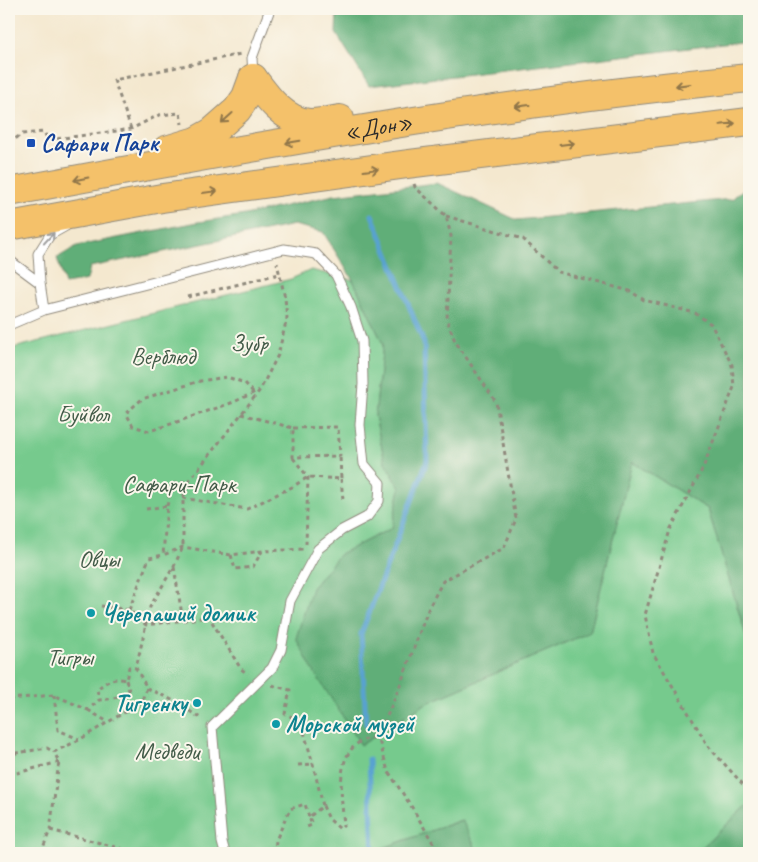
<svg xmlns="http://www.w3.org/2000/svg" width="758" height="862" font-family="Caveat,sans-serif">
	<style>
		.green { fill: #76ca8d; stroke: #507a5c }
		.forest { fill: #60ae78; stroke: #466c52 }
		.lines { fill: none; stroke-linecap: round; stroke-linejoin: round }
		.stream { stroke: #59a2d0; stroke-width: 5 }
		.lane-casing { stroke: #908a7d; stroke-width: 11 }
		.highway-casing { stroke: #908a7d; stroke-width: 30 }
		.path { stroke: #908a7d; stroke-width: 3; stroke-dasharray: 4 4; stroke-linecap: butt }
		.lane { stroke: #fff; stroke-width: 9 }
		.highway { stroke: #f4c16a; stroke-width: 28 }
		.oneway { stroke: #90764a }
		.oneway2 { stroke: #a0a0a0 }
		.transit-dot { fill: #1a4fb4; stroke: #fbf7ec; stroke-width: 2 }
		.culture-dot { fill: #0f9aa8; stroke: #fbf7ec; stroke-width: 2 }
		.labels { text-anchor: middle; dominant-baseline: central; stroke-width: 4; stroke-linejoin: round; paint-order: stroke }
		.street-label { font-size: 24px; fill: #2b2b2b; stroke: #fbf7ec }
		.transit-label { font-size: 24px; font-weight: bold; fill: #164399; stroke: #fbf7ec; text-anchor: start }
		.park-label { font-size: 24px; fill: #425b48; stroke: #fbf7ec }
		.culture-label { font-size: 24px; font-weight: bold; fill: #0d838f; stroke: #fbf7ec; text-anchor: start }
	</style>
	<rect width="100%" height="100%" fill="#fbf7ec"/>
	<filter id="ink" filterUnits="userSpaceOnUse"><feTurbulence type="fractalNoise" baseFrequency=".02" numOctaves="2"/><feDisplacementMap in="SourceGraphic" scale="10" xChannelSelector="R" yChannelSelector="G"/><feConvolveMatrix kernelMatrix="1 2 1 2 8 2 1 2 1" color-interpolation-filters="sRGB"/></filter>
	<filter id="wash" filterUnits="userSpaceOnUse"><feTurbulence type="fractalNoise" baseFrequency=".0096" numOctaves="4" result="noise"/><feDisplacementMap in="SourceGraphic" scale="20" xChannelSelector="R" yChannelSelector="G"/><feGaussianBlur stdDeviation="1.12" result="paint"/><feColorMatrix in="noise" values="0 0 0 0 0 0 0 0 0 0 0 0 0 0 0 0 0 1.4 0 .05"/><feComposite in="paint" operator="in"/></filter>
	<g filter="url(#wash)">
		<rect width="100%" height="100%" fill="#f4e8cf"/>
		<path class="green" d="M311,270L353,280L383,344L375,416L385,462L400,488L392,528L340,554L312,588L361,745L425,704L590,632L632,462L708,509L749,646V804L696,853H478L461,820L369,853H9V349L291,279Z"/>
		<path class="forest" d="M337,9H749V41L369,86L336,33Z
			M437,183L517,220L732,199L749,184V646L708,509L632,462L590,632L425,704L361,745L311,667L296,638L312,588L340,554L392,528L400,488L385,462L375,416L383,344L353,280L323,232L294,225L90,267L87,280L65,284L57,258L77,246L198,222L245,215L334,195Z
			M749,804V853H696Z
			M462,820L478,853H369Z"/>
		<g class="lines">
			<path class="stream" d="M366,724L361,634L427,461L424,343L372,215
				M369,759L373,853"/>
		</g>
	</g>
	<g filter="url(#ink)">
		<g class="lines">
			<defs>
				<path id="lane" d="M253,75L252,58L270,9
					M9,260L40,283
					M44,310L40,283L38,254L50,235L66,226
					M9,325L44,310L284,249L316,254L336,275L351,307L362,341L363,384L360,425L364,464L380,483L379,501L367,517L342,530L318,549L290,601L281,650L272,668L212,727L222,842L225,853"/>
				<g id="highway">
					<path d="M253,78C267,97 284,121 309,123C319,123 330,121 340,119"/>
					<path d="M166,150L196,141L212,132L237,110L246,97L253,78"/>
					<path id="s1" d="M9,192C254,146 501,102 749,78"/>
					<path d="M9,226L162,198L408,164L749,122"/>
				</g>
			</defs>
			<use href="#lane" class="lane-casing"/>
			<use href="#highway" class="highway-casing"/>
			<path class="path" d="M131,129L114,80L241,54
				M9,143L22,134L44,132L48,140L131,129L159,115L180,113L182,124
				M414,184L415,187L446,216L451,236L447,320L455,341L496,402L516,519L504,548L443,581L429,607L399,688L378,737L388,771L413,809L439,853
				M446,216L523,239L558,272L630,291L644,300L695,313L711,324L732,365L734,387L703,468L670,530L645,615L653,653L708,746L749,791
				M188,297L279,274
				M253,392L245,383L227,377L200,381L142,399L126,413L133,426L149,431L168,425L234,402L259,390
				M241,414L293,428V457L340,456L338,427L293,428
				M293,458L308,477L306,544
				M341,479L343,500
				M183,498L247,509L292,487L308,477L341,479L340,456
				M167,506L172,484L189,481
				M146,509L167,506L163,555
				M231,555L235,569L253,567L262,551
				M174,567L183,621
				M101,606L129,610L146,625L209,617L241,669L248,674
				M129,610L149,558L163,555L183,547L231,555L263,551L305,549
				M126,680L129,690C121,698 110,699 99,700L97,689C107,681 113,677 126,680L129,667L136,668
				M272,685L290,690L285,714L301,721L313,764L323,806L309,817L312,825L307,827
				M147,688L172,700L202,719
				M54,695L58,730L79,739
				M9,699L54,695L88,710L99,700
				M88,710L108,722
				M9,743L10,754L47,748L54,752
				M298,765L313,764
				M9,775L59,762
				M323,806L329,819L340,829L344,825C341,793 332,740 378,737
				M50,830L120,848L131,853
				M41,853L50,830L59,762L54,752L79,740L141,702L147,688L136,668L150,607L174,566L183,547V498L189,481L260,390L278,355L287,318L285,298L277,263
				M275,853L276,840L290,809L305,804L309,817"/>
			<use href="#lane" class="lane"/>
			<use href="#highway" class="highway"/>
		</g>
		<defs><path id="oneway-shaft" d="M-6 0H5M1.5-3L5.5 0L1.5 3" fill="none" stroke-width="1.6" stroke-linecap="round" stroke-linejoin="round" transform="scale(1.25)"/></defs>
		<g class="oneway">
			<use href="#oneway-shaft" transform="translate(683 85) rotate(173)"/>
			<use href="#oneway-shaft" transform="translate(522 106) rotate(173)"/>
			<use href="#oneway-shaft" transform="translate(227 118) rotate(138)"/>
			<use href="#oneway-shaft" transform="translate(728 124) rotate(-6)"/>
			<use href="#oneway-shaft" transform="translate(293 142) rotate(170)"/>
			<use href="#oneway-shaft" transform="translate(567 144) rotate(-7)"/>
			<use href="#oneway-shaft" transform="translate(371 170) rotate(-8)"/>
			<use href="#oneway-shaft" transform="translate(81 179) rotate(169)"/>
			<use href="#oneway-shaft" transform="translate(210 192) rotate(-8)"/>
		</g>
		<use class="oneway2" href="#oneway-shaft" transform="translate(49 238) rotate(-47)"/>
	</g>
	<rect class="transit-dot" x="26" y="138" width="10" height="10" rx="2.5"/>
	<g class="culture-dot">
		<circle cx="91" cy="613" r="5"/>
		<circle cx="197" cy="703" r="5"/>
		<circle cx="276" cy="724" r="5"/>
	</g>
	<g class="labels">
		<g class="street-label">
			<text stroke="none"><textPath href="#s1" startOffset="375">«Дон»</textPath></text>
		</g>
		<g class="transit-label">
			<text x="41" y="143">Сафари Парк</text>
		</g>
		<g class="park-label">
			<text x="249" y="343">Зубр</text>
			<text x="163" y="356">Верблюд</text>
			<text x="83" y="414">Буйвол</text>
			<text x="179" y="484">Сафари-Парк</text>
			<text x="99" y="559">Овцы</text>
			<text x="70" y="657">Тигры</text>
			<text x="167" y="751">Медведи</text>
		</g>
		<g class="culture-label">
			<text x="101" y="613">Черепаший домик</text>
			<text x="187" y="703" text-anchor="end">Тигренку</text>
			<text x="286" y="724">Морской музей</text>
		</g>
	</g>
	<rect width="758" height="862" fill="none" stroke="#fbf7ec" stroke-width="30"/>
</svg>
